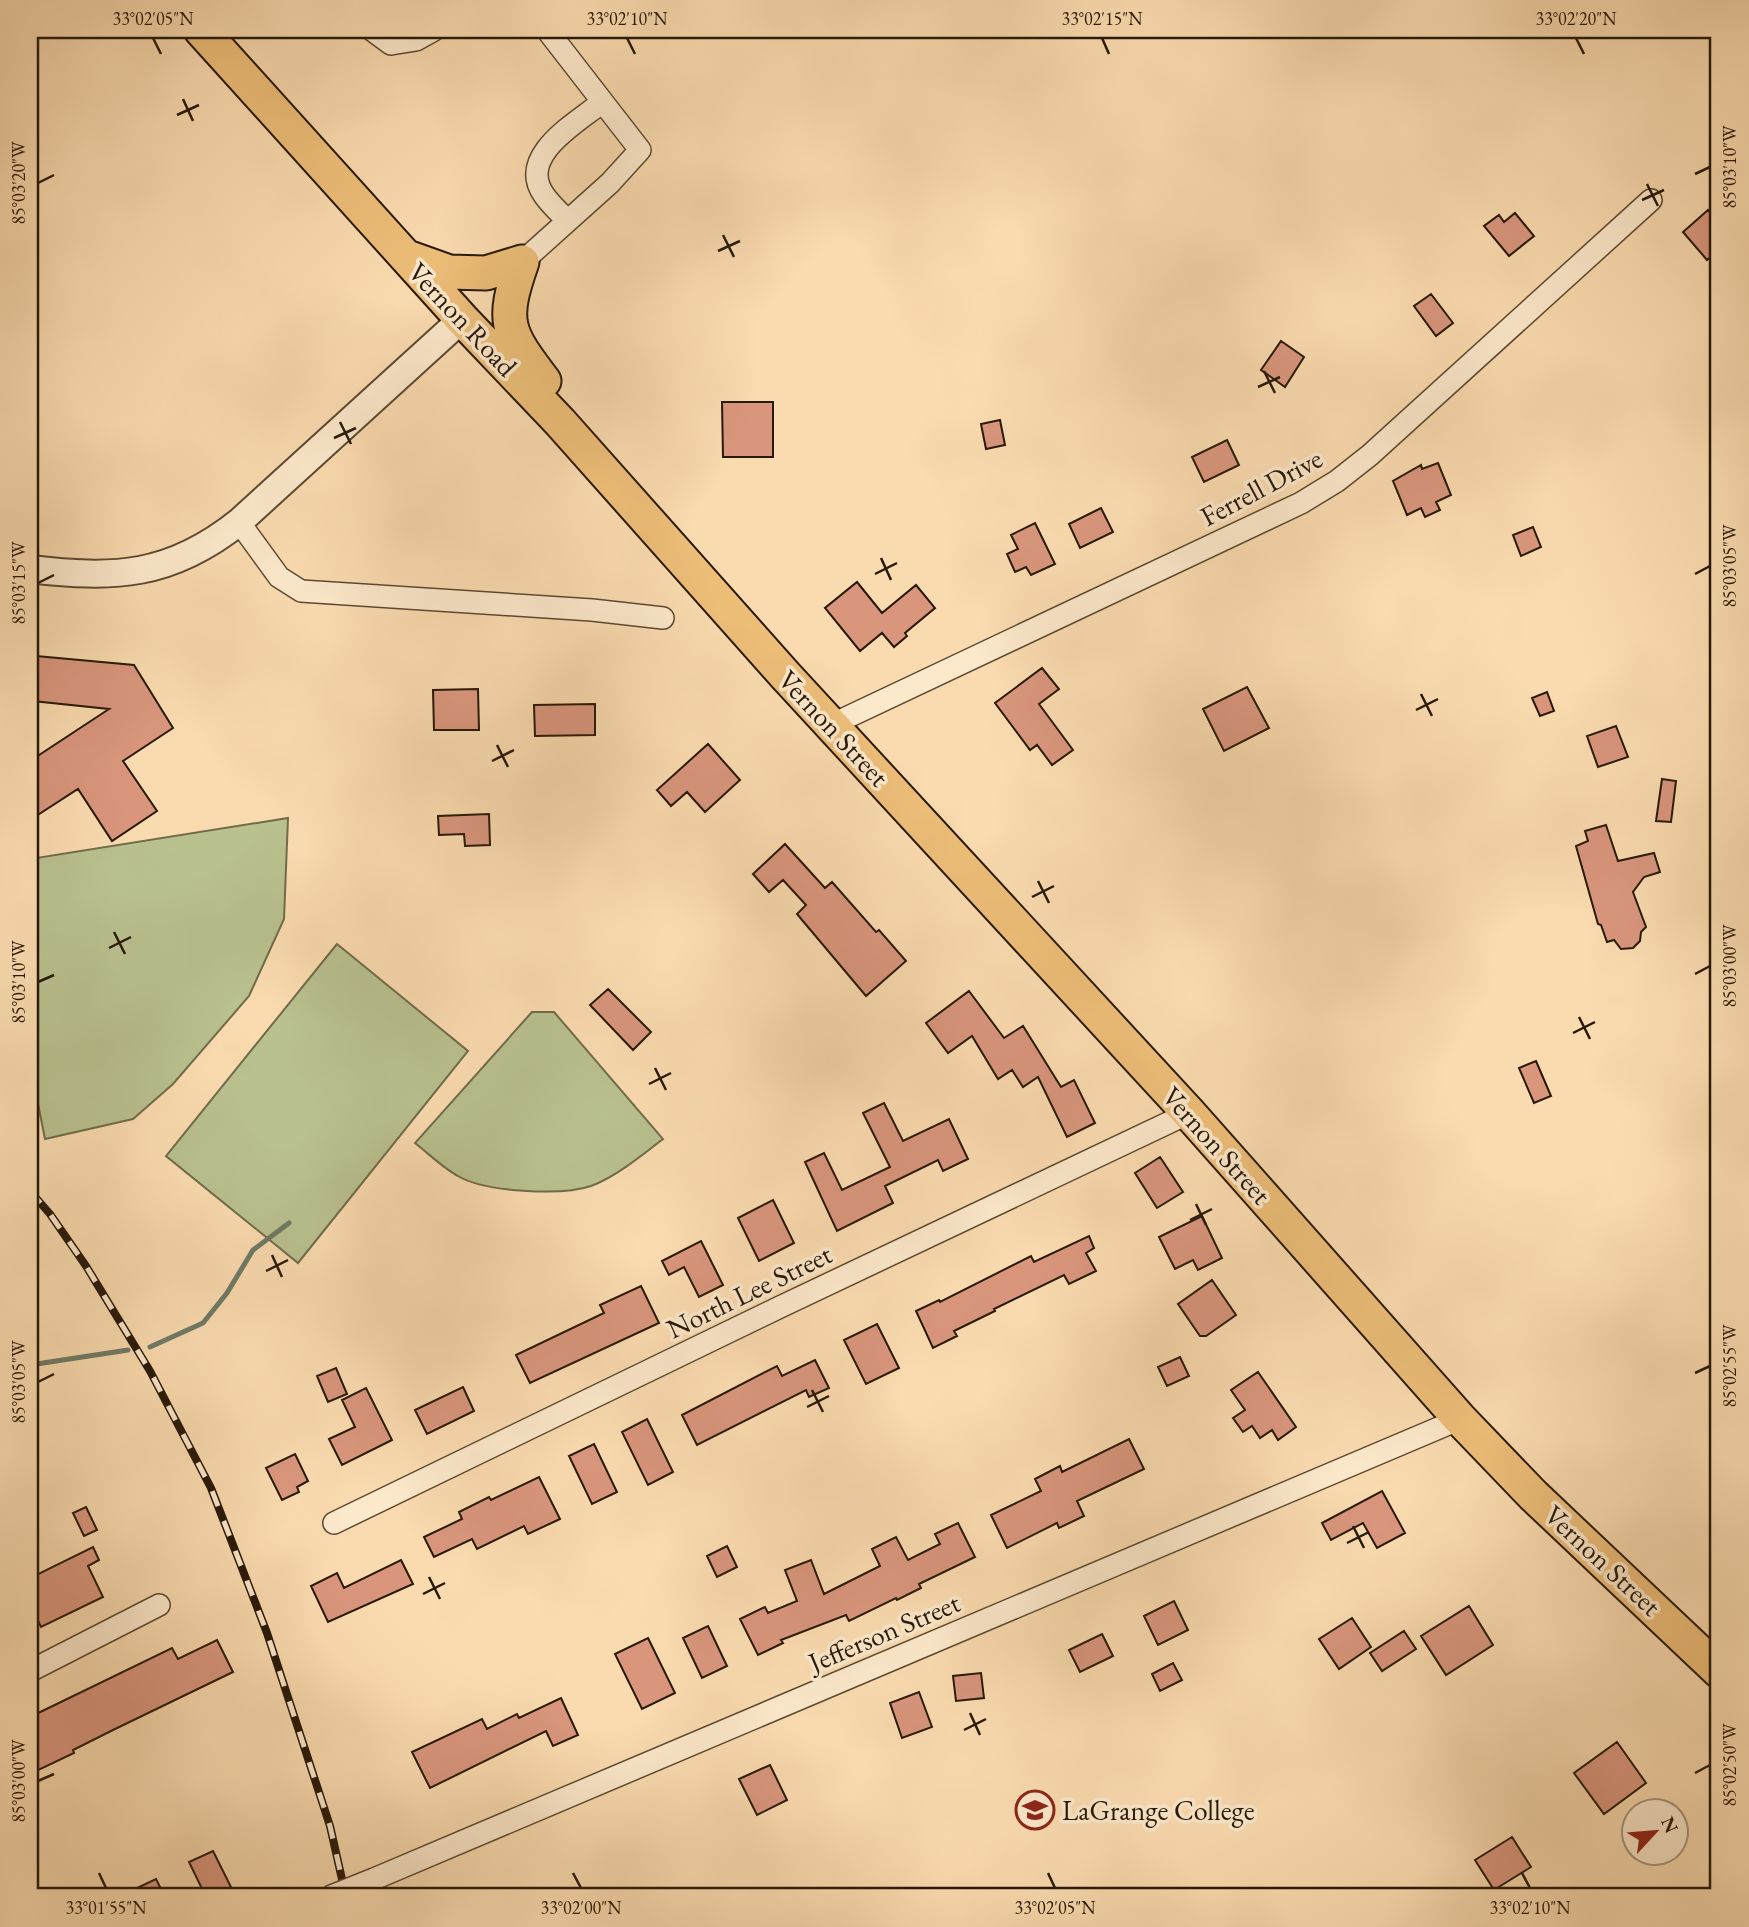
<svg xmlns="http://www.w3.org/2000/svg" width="1749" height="1927" font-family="'EB Garamond',serif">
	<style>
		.green { fill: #b9c18f; stroke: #706c4b; stroke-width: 2 }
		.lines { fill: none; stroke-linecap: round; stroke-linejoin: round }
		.stream { stroke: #6f7a66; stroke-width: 5 }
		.building { fill: #d9967d; stroke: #271807; stroke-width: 2 }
		.minor-casing { stroke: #5c4931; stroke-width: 24 }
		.tertiary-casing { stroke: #5c4931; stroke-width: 30 }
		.primary-casing { stroke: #271807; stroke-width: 37 }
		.minor { stroke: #fce8cb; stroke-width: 21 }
		.tertiary { stroke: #fce8cb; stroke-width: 26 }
		.primary { stroke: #edbe78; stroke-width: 33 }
		.rail-casing { stroke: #271807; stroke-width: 8 }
		.rail { stroke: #fce8cb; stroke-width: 5; stroke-dasharray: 16; stroke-linecap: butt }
		.minor-bridge-casing { stroke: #5c4931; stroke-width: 24; stroke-linecap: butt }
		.minor-bridge { stroke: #fce8cb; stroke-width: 21 }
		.ticks { fill: none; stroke: #271807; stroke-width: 2.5 }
		.labels { text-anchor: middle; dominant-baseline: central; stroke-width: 7; stroke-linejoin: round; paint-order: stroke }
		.street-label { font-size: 28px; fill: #271807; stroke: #fce8cb }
		.poi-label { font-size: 28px; fill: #271807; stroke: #fce8cb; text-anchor: start }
		.neatline { fill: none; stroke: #271807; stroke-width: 2.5 }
		.ticks-label { font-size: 18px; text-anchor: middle; fill: #271807 }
	</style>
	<rect width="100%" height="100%" fill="#fadbaf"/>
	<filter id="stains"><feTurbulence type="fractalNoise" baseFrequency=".00286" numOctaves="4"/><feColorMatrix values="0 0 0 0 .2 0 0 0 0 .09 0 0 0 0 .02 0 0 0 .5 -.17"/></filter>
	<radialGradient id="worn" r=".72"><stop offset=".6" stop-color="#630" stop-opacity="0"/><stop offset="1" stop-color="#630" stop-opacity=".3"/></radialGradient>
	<path class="green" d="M288,818L284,919L249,996L173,1084L133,1119L45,1139L30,1063V859Z
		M337,944L468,1051L298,1263L166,1156Z
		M532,1012H554L663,1139C644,1154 614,1178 591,1186C562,1196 484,1192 458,1176C443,1168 429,1154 415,1143Z"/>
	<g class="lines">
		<path class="stream" d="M150,1347L203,1323L227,1293L253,1250L289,1223
			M30,1365L128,1350"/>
	</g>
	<path class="building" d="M1708,210L1719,223V250L1707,260L1683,232Z
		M1515,213L1534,236L1509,256L1484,226L1499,215L1504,222Z
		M1431,294L1453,323L1436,336L1414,306Z
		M1281,341L1304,357L1285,387L1261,370Z
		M722,402H773V457H723Z
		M1000,420L1005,445L986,449L981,424Z
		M1227,440L1239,465L1204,482L1192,457Z
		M1438,463L1451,495L1436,502L1440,510L1425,517L1421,508L1407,515L1393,481L1421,465L1422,469Z
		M1101,508L1113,532L1080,548L1069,524Z
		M1035,523L1055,564L1031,575L1026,567L1015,572L1007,554L1018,549L1011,535Z
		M1533,527L1541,547L1521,556L1513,535Z
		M857,582L882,613L916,585L935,608L905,633L907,636L894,647L882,633L860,651L825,608Z
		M36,656L134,665L173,728L123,761L157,811L112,841L78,789L30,820V761L109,709L33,701Z
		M1042,668L1059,689L1039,704L1073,750L1052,765L1037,745L1030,750L995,703Z
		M1247,687L1269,728L1224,751L1203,709Z
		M478,689L479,730H434L433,690Z
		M1547,692L1554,711L1540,716L1532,698Z
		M595,704V735L535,736L534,705Z
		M1616,726L1628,757L1598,767L1587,736Z
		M708,744L740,780L705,812L687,792L671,806L657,790Z
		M1662,779L1676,781L1671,822L1656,821Z
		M489,814L490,845L465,846L464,834L439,835L438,816Z
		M1606,825L1618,861L1654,853L1660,872L1644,877L1633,892L1646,927L1641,932L1640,941L1633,948L1621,949L1614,940L1607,942L1601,925L1598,924L1576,846L1588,841L1585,831Z
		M785,844L825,888L832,882L876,932L879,930L906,961L866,996L797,914L806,905L783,880L769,892L753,874Z
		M608,989L651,1032L633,1050L590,1005Z
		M969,991L1004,1038L1023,1026L1061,1087L1074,1080L1095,1123L1067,1137L1038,1077L1023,1087L1012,1070L998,1079L972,1036L948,1053L926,1023Z
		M1536,1061L1551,1096L1534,1103L1519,1068Z
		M884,1103L903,1141L949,1119L968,1159L943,1171L938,1160L885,1186L893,1203L837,1231L805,1162L824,1153L842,1190L890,1167L863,1113Z
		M1160,1157L1183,1192L1157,1208L1135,1173Z
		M773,1200L794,1243L759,1261L738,1218Z
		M1202,1216L1222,1258L1198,1270L1193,1260L1175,1269L1159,1237Z
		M1089,1236L1094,1248L1086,1253L1096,1271L1069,1284L1064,1275L994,1309L995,1311L954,1331L957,1336L933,1348L916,1311L939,1300L940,1302L1031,1256L1034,1262Z
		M701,1241L723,1285L699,1297L684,1267L669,1275L662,1261Z
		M1212,1280L1236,1315L1206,1336H1200L1178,1304Z
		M641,1286L659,1323L530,1383L516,1355L604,1313L600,1305Z
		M877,1324L899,1368L866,1384L844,1340Z
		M1180,1357L1189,1376L1167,1386L1158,1367Z
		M815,1360L829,1388L809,1397L806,1390L697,1445L682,1415L777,1366L782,1376Z
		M336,1368L347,1394L328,1402L317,1376Z
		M1258,1372L1296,1427L1278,1440L1272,1430L1260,1438L1252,1426L1243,1432L1233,1418L1245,1410L1231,1390Z
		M463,1387L474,1411L427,1434L415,1410Z
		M366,1388L392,1440L342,1465L329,1439L355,1427L342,1400Z
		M647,1419L673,1472L648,1485L622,1432Z
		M1129,1439L1144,1469L1077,1501L1084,1516L1059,1528L1057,1523L1007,1548L991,1515L1041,1491L1035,1479L1060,1466L1062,1472Z
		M594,1444L617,1492L592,1504L569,1456Z
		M295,1454L308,1481L297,1487L299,1492L282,1500L266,1468Z
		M539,1477L560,1519L528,1534L524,1526L477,1549L472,1539L434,1557L424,1537L462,1519L459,1512L489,1497L491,1500Z
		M1382,1491L1405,1533L1377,1548L1363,1523L1331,1540L1322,1523Z
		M86,1507L97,1530L84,1536L73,1513Z
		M958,1523L975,1557L919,1584L921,1588L897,1600L896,1598L849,1621L846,1615L781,1640L783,1643L758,1655L740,1619L765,1607L768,1613L797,1601L785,1570L811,1560L824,1594L880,1566L872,1549L896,1537L908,1560L940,1544L935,1534Z
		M727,1546L737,1567L717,1577L707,1556Z
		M93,1547L99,1560L88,1566L103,1597L41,1627L30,1604V1578Z
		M401,1560L413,1584L328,1622L311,1586L337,1573L344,1588Z
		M1174,1601L1188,1630L1158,1645L1144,1616Z
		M1469,1606L1493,1645L1446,1675L1421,1636Z
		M1352,1618L1371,1647L1339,1669L1319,1639Z
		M708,1626L727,1666L702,1678L683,1638Z
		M1404,1631L1416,1649L1382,1671L1370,1653Z
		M1102,1634L1113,1656L1080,1672L1069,1650Z
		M648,1638L675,1693L642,1709L615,1654Z
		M217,1640L233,1672L113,1730L73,1750L74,1753L30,1774V1717L172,1648L178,1659Z
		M1173,1663L1182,1680L1160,1691L1152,1674Z
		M981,1673L984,1698L956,1701L953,1676Z
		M919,1692L932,1727L902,1738L890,1703Z
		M561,1698L578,1735L553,1746L546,1731L430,1788L412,1752L482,1719L487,1729L517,1714L519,1718Z
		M1617,1742L1646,1783L1604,1814L1574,1773Z
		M770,1765L787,1800L757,1815L739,1779Z
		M1512,1837L1531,1867L1494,1890L1475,1860Z
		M213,1851L231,1887L211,1897H206L189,1862Z
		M156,1879L165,1897H118Z"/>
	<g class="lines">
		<defs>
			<path id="minor" d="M372,30L391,44L416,40L434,30
				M567,220C559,212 550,204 544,195C517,156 575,124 601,103
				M522,262L610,183L640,150L547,30
				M239,522L279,577L301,591L592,610L663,618
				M831,725L1301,503L1337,481L1370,455L1651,200
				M334,1523L780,1307L1189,1113
				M30,1671L159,1605
				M374,1879L1460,1419"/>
			<path id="tertiary" d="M30,569C114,579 170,577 239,522L462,319"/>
			<path id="primary" d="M201,30L462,319L560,422L785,675L1189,1113L1460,1419L1533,1495L1719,1671
				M407,257L449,272L486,273L522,262
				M522,262C501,322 506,331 544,381"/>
		</defs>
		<use href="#minor" class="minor-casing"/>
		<use href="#tertiary" class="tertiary-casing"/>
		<use href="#primary" class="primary-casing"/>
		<use href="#minor" class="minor"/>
		<use href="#tertiary" class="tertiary"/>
		<use href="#primary" class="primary"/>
		<defs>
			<path id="rail" d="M30,1191L50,1214L86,1266L150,1371L211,1488L267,1633L330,1826L346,1897"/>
		</defs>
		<use href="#rail" class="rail-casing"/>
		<use href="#rail" class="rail"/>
		<defs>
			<path id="minor-bridge" d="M329,1897L374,1879"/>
		</defs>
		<use href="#minor-bridge" class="minor-bridge-casing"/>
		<use href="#minor-bridge" class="minor-bridge"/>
	</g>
	<path class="ticks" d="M153,38L161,54M627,38L635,54M1102,38L1109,54M1576,38L1584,54M183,99L193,121M177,115L199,105M1695,174L1710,167M38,183L54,175M1647,184L1658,206M1642,200L1664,190M723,235L734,257M718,251L740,241M1264,371L1275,393M1258,387L1280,377M340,422L351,444M334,438L356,428M881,558L891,580M875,574L897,563M1695,574L1710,566M38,583L54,575M1421,694L1432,716M1416,710L1438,699M497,745L508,767M492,761L514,750M1038,881L1049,903M1032,897L1054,886M114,932L125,954M109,948L131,937M1695,974L1710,966M38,982L54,975M1579,1017L1590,1039M1573,1033L1595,1022M655,1068L666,1090M649,1084L671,1073M1196,1204L1206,1225M1190,1220L1212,1209M272,1255L282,1277M266,1271L288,1260M1695,1373L1710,1366M38,1382L54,1374M812,1390L823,1412M807,1407L829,1396M1353,1526L1364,1548M1347,1543L1369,1532M429,1577L440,1599M423,1594L445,1583M970,1713L980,1735M964,1730L986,1719M1695,1773L1710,1765M38,1781L54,1774M99,1873L106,1888M573,1873L581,1888M1048,1873L1055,1888M1522,1873L1530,1888"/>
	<defs>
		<symbol id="university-ring" viewBox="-11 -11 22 22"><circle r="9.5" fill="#fce8cb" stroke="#8f2418" stroke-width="1.5"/><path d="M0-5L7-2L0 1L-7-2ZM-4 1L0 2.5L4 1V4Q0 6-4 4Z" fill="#8f2418"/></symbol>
	</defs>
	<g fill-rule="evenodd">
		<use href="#university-ring" x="1013" y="1788" width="44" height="44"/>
	</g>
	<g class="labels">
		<g class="street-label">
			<text transform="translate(463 319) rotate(47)">Vernon Road</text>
			<text transform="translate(1261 487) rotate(-28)">Ferrell Drive</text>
			<text transform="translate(834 728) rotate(47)">Vernon Street</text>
			<text transform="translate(1217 1145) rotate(48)">Vernon Street</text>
			<text transform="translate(749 1291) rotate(-26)">North Lee Street</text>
			<text transform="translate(1603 1560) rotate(43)">Vernon Street</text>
			<text transform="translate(884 1632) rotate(-23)">Jefferson Street</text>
		</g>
		<g class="poi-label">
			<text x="1062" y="1810">LaGrange College</text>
		</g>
	</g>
	<rect width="1749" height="1927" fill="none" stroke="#fadbaf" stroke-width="77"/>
	<g transform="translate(1655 1832) rotate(64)"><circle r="33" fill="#fce8cb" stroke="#a7957d" stroke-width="2"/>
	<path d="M0-5L12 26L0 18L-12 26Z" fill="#8f2418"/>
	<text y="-10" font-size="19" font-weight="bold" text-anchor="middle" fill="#271807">N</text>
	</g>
	<rect x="38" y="38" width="1672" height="1850" class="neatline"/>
	<g class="ticks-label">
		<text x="153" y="25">33°02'05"N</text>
		<text x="627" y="25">33°02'10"N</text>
		<text x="1102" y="25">33°02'15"N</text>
		<text x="1576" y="25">33°02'20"N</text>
		<text transform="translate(1730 167) rotate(-90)" y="6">85°03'10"W</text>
		<text transform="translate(19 183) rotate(-90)" y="6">85°03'20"W</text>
		<text transform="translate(1730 566) rotate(-90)" y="6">85°03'05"W</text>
		<text transform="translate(19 583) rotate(-90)" y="6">85°03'15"W</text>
		<text transform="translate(1730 966) rotate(-90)" y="6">85°03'00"W</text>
		<text transform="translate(19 982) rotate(-90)" y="6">85°03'10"W</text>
		<text transform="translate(1730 1366) rotate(-90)" y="6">85°02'55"W</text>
		<text transform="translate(19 1382) rotate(-90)" y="6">85°03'05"W</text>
		<text transform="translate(1730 1765) rotate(-90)" y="6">85°02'50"W</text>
		<text transform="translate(19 1781) rotate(-90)" y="6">85°03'00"W</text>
		<text x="106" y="1914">33°01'55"N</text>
		<text x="581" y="1914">33°02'00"N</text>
		<text x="1055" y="1914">33°02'05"N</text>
		<text x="1530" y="1914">33°02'10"N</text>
	</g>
	<rect width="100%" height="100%" filter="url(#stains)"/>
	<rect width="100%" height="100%" fill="url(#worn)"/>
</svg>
